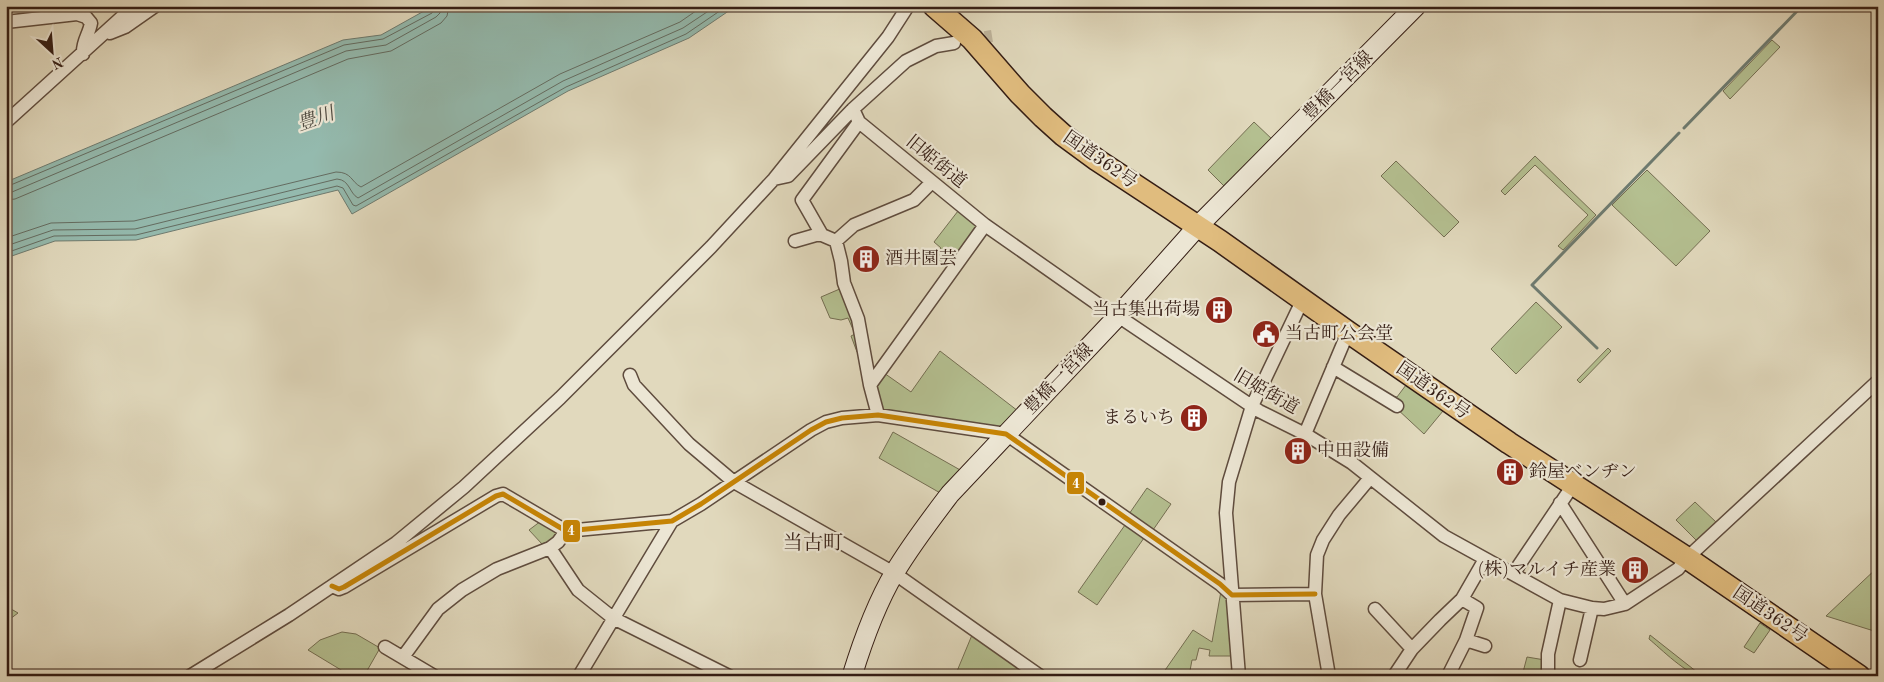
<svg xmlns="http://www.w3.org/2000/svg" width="1884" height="682" font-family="'Old Standard TT','Noto Serif JP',serif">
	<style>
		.green { fill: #b4bf90; stroke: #746e52 }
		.water { fill: #94baae; stroke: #6e7b70 }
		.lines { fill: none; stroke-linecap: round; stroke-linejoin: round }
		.shore { stroke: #646c61; stroke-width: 1 }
		.stream { stroke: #6e7b70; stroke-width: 3 }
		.minor-tunnel { stroke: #beb39b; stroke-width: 12; stroke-dasharray: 12 6; stroke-linecap: butt }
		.minor-casing { stroke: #5f4c3e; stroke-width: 15 }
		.secondary-casing { stroke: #341d14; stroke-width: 21 }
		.trunk-casing { stroke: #341d14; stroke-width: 24 }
		.minor { stroke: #ece6d4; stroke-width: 12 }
		.secondary { stroke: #ece6d4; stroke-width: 19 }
		.trunk { stroke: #e0bc7e; stroke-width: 21 }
		.bus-1-casing { stroke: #ece6d4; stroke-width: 9 }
		.bus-1 { stroke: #c68405; stroke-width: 5 }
		.bus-dot { fill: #341d14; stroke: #ece6d4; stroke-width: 2 }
		.labels { text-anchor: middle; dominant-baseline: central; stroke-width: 4.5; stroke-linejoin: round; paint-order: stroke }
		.street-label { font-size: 18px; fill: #341d14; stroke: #ece6d4 }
		.poi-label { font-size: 18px; fill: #341d14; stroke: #ece6d4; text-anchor: start }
		.water-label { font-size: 19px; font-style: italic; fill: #514c42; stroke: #ece6d4 }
		.quarter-label { font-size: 20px; fill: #341d14; stroke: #ece6d4 }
		.line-badge { stroke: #ece6d4; stroke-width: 2 }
		.badge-label { font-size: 14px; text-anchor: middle; font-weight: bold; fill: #fff }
	</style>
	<rect width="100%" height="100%" fill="#e1d9bd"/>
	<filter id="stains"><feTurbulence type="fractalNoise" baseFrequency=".004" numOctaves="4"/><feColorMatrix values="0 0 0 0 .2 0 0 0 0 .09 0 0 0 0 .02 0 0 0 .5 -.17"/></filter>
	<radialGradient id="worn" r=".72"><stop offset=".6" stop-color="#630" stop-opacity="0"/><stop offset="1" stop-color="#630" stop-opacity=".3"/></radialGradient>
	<path class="green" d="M1772,40L1780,47L1730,99L1723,91Z
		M1254,122L1274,141L1224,186L1208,170Z
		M1535,156L1596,215L1563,250L1558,246L1588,215L1535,165L1505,195L1501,191Z
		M1396,161L1459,222L1444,237L1381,176Z
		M1647,170L1710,231L1676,266L1612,205Z
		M958,211L978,227L950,268L935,257L941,248L934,242Z
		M842,288L861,352H857L851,336L855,334L848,318L841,320L830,318L821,297Z
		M1536,302L1562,327L1516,374L1491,349Z
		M1608,348L1611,351L1580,383L1577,380Z
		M940,351L1018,411L1002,428L885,410L882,407L876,385L884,373L911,392Z
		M1406,385L1443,411L1424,434L1381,394L1397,397Z
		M893,432L962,471L942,494L879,458Z
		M1147,488L1171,504L1153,530L1129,514Z
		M1695,502L1717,523L1697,541L1676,520Z
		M541,521L557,531V536L554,539L542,544L529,530Z
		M1125,525L1144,538L1097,605L1078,592Z
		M1878,567V629L1874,631L1826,616Z
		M1221,591L1228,596L1233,656H1209L1210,650L1199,648L1196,660H1192L1189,676H1161L1193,630L1212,642Z
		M6,606L18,613L6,622Z
		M1760,623L1770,630L1754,653L1744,647Z
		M342,632L356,634L380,648L364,676H351L308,650L320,640Z
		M972,635L1030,676H955Z
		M1650,635L1702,676C1688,676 1660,648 1649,639Z
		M1527,657L1545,660V676H1522Z"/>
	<path class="water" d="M433,6H736L689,38L568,91L352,214L338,190L136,240L55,241L6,258V182L343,40L381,35Z"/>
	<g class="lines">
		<path class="shore" d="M6,187L344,45L383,39L432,13L435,6
			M6,193L12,192L346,51L386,45L436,17L440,13L441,6
			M6,200L15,199L348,59L391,51L441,23L447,16L449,6
			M6,238L51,223L134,221L336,172C352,172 351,182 361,187L560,74L680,22L703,6
			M6,246L53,230L135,229L337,179C350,180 349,193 358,198L563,81L683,28L716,6
			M6,253L54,236L136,235L337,186L343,188L353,205L356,206L566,87L686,34L727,6"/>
		<path class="stream" d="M1684,128L1802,6
			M1597,348L1532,285L1679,133"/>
		<path class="minor-tunnel" d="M967,40L992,36"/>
		<defs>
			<path id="minor" d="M6,22L77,14L86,17L91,23C89,35 82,41 83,54
				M110,33L125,27L155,6
				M853,109L859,122L985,225L1109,312L1118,316L1259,411L1305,434L1352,463L1444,536L1560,600L1592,608L1604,609L1625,604L1678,569L1687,558L1878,381
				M6,122L134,6
				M774,179L788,176L853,109L906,61L936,46L954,43
				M822,235L802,200L859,122
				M795,241L816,235H822L836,241L854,225L914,200L932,182
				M836,241L841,261L844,283L858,319L870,385L878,415
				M1333,367L1397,406
				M630,375L634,385L689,444L734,482L894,573L1040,676
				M870,385L985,225
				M1305,434L1348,332
				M1560,503L1625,604
				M550,548L578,590L613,618L729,676
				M1513,574L1573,485
				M332,586L339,589L344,587L496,496L503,494L566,531L672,521L701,504L811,430L826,422L842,418L878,415L1006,434L1220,584L1232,595L1315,594
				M1462,599L1477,608L1466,640L1485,646
				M1375,609L1412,649
				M385,647L434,676
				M403,657L438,609L462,590L497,569L550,548L558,542L566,531
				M1580,660L1592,608
				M190,676L289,615L396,543L464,487L560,398L711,247L774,179L888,37L908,6
				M579,676L672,521
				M1239,676L1226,513L1229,482L1252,406L1303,299
				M1329,676L1315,594L1317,555L1323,540L1339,515L1370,478
				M1394,676L1412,649L1440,620L1462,599L1485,559
				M1448,676L1466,640
				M1548,676V654L1560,600"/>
			<path id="secondary" d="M852,676C863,640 876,604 895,572C911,545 931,519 950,494L1118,316L1198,226L1416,6"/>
			<path id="trunk" d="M934,6L972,39L1020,94L1043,117L1063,135L1097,160L1220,241L1348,332L1509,443L1687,558L1859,676"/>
		</defs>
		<use href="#minor" class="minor-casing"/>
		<use href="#secondary" class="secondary-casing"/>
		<use href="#trunk" class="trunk-casing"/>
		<use href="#minor" class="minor"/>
		<use href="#secondary" class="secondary"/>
		<use href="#trunk" class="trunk"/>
		<defs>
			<path id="bus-1" d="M332,586L339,589L344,587L496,496L503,494L566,531L672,521L701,504L811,430L826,422L842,418L878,415L1006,434L1220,584L1232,595L1315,594"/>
		</defs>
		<use href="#bus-1" class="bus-1-casing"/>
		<use href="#bus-1" class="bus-1"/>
	</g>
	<defs>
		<symbol id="building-disc" viewBox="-11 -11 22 22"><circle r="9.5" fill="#8f2418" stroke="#ece6d4"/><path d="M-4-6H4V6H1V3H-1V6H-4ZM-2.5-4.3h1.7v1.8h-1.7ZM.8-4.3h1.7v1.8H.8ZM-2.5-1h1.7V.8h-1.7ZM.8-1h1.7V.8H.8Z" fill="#fff"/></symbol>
		<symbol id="civic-disc" viewBox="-11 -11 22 22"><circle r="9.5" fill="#8f2418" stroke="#ece6d4"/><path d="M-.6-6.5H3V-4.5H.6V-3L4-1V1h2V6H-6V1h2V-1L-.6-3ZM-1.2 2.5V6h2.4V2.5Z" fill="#fff"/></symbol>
	</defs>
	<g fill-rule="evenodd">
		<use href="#building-disc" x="850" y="243" width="32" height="32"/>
		<use href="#building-disc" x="1203" y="294" width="32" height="32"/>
		<use href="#civic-disc" x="1250" y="318" width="32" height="32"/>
		<use href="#building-disc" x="1178" y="402" width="32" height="32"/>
		<use href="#building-disc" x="1282" y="435" width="32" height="32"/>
		<use href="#building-disc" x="1494" y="456" width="32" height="32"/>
		<use href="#building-disc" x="1619" y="554" width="32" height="32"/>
	</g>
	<circle class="bus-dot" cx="1102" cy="502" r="4.5"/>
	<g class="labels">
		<g class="street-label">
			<text transform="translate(1338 86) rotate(-45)">豊橋一宮線</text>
			<text transform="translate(1100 160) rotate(35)">国道362号</text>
			<text transform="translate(936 162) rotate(39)">旧姫街道</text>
			<text transform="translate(1059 379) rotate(-46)">豊橋一宮線</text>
			<text transform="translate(1433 391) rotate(35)">国道362号</text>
			<text transform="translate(1266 392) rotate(30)">旧姫街道</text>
			<text transform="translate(1770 615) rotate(34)">国道362号</text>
		</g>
		<g class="poi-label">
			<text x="885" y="259">酒井園芸</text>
			<text x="1200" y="310" text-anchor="end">当古集出荷場</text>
			<text x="1285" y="334">当古町公会堂</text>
			<text x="1175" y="418" text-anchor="end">まるいち</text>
			<text x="1317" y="451">中田設備</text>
			<text x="1529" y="472">鈴屋ベンヂン</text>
			<text x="1616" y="570" text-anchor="end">(株)マルイチ産業</text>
		</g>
		<g class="water-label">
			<text transform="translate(316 120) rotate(-19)">豊川</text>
		</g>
		<g class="quarter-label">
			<text x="813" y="544">当古町</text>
		</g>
	</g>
	<g class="line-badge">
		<rect x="1066" y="471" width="19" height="24" rx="5" fill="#c68405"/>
		<rect x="562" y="519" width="19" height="24" rx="5" fill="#c68405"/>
	</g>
	<g class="badge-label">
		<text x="1076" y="488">4</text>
		<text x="571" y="535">4</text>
	</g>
	<rect width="1884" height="682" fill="none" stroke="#e1d9bd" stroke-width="25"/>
	<rect x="8" y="8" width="1869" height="667" fill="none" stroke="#341d14" stroke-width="2.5"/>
	<rect x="12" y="12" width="1859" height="657" fill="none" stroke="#341d14"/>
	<g transform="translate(52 52) rotate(154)" stroke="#ece6d4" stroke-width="4" paint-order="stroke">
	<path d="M0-4L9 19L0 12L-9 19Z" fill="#341d14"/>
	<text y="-8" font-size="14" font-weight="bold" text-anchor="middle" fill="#341d14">N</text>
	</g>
	<rect width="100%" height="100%" filter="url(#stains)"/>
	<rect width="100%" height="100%" fill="url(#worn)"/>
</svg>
